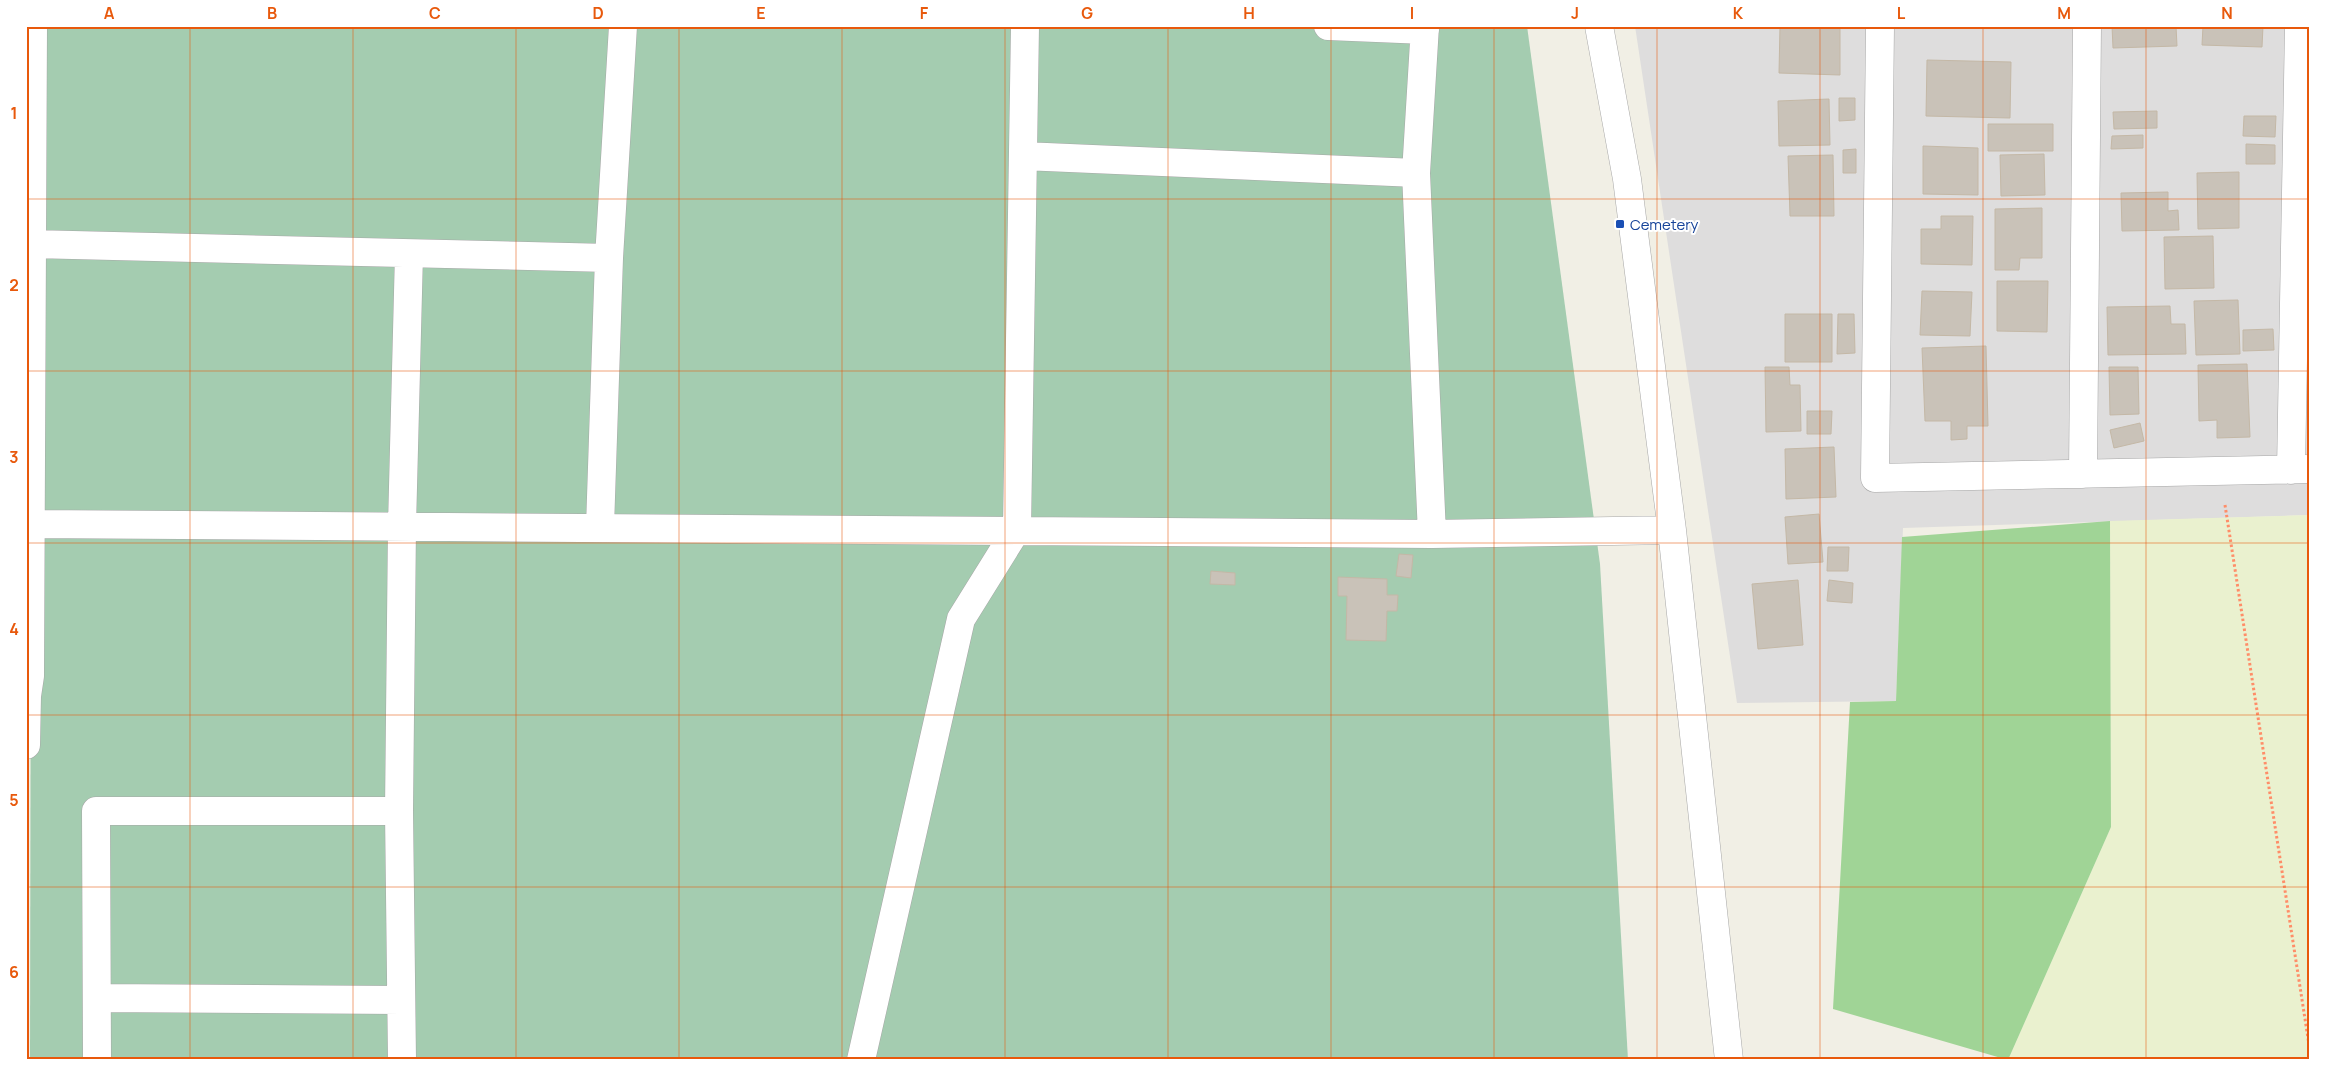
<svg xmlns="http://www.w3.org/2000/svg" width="2336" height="1086" font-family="Manrope,sans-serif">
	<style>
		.residential { fill: #dedddd }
		.farmland { fill: #eaf1cf }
		.forest { fill: #a0d496 }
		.cemetery { fill: #a4ccb0 }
		.building { fill: #c9c2b8; stroke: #c4b8a6 }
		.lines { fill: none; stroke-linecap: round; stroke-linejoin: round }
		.minor-casing { stroke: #a7a7a7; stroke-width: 29 }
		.path { stroke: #ff8d68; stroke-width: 3; stroke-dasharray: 2.5 2.5; stroke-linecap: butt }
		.minor { stroke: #fff; stroke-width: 28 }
		.grid { fill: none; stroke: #e8590c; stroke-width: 1; stroke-opacity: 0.55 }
		.transit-dot { fill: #1a4fb4; stroke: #fff; stroke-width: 2 }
		.labels { text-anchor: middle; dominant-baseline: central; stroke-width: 4; stroke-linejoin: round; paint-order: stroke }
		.transit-label { font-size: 15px; fill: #164399; stroke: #fff; text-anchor: start }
		.neatline { fill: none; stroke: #e8590c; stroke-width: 2 }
		.grid-label { font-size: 16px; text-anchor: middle; font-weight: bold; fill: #e8590c }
	</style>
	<rect width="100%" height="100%" fill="#f1efe5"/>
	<path class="residential" d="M1635,26H2310V515L1903,528L1896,701L1737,703Z"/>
	<path class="farmland" d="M2310,515V1060H2008L2111,827L2110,521Z"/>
	<path class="forest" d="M2110,521L2111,827L2008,1060L1833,1009L1850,702L1896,701L1902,537Z"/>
	<path class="cemetery" d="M44,26H1527L1600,564L1628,1060H30L31,524Z"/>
	<path class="building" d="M1780,26H1840V75L1779,73Z
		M2112,26H2176L2177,46L2113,48Z
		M2203,26H2263L2262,47L2202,45Z
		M1927,60L2011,62L2010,118L1926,116Z
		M1839,98H1855V120L1839,121Z
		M1829,99L1830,145L1779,146L1778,101Z
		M2157,111V128L2114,129L2113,112Z
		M2244,116H2276L2275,137L2243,136Z
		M1988,124H2053V151H1988Z
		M2143,135V148L2111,149L2112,136Z
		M2246,144L2275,145V164H2246Z
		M1923,146L1978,148V195L1923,194Z
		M1856,149V173H1843V150Z
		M2044,154L2045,195L2001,196L2000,155Z
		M1833,155L1834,216H1790L1788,156Z
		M2239,172V228L2198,229L2197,173Z
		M2168,192V211L2178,210L2179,230L2122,231L2121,193Z
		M2042,208V258H2020L2019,270H1995V209Z
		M1941,216H1973L1972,265L1921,264V229H1941Z
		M2213,236L2214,288L2165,289L2164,237Z
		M1997,281H2048L2047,332L1997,331Z
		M1922,291L1972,292L1970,336L1920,335Z
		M2238,300L2240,354L2196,355L2194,301Z
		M2170,306L2171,324H2185L2186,354L2108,355L2107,307Z
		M1785,314H1832V362H1785Z
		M1838,314H1854L1855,353L1837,354Z
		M2273,329L2274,350L2243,351V330Z
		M1986,346L1988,426H1967V439L1951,440V421H1925L1922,348Z
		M2247,364L2250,437L2217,438V420L2199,421L2198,365Z
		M1765,367H1789L1790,385H1800L1801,431L1766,432Z
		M2109,367H2138L2139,414L2110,415Z
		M1807,411H1832L1831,434H1807Z
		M2140,423L2144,441L2114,448L2110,430Z
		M1834,447L1836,497L1786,499L1785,449Z
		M1819,514L1823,562L1788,564L1785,517Z
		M1828,547H1849L1848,571H1827Z
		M1399,554L1413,555L1411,578L1396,576Z
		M1211,571L1235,573V585L1210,584Z
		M1338,577L1387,579V595H1398L1397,611H1387L1386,641L1346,640L1347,596H1338Z
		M1798,580L1803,645L1758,649L1752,584Z
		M1829,580L1853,583L1852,603L1827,601Z"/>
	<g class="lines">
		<defs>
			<path id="minor" d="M1328,26L1425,30
				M1425,26L1416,173L1432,534
				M1599,26L1627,179L1672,530L1729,1060
				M1880,26L1875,478L2310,469
				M1023,156L1416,173
				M32,244L609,258
				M2291,470L2299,26
				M2083,474L2087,26
				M31,524L1432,534L1672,530
				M600,527L609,258L623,26
				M26,745L27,696L30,676L33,26
				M97,998L401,1000
				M97,1060L96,811H399
				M402,1060L399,811L402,526L409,254
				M861,1060L961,619L1017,529L1025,26"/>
		</defs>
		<use href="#minor" class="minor-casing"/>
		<path class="path" d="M2225,505L2310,1051"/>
		<use href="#minor" class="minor"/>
	</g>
	<path class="grid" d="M190,26V1060M353,26V1060M516,26V1060M679,26V1060M842,26V1060M1005,26V1060M1168,26V1060M1331,26V1060M1494,26V1060M1657,26V1060M1820,26V1060M1983,26V1060M2146,26V1060M26,199H2310M26,371H2310M26,543H2310M26,715H2310M26,887H2310"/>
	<rect class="transit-dot" x="1615" y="219" width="10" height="10" rx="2.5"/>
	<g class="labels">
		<g class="transit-label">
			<text x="1630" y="224">Cemetery</text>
		</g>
	</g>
	<rect width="2336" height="1086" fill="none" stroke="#ffffff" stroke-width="55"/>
	<rect x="28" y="28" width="2280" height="1030" class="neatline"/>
	<g class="grid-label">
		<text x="109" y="19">A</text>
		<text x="272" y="19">B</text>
		<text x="435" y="19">C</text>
		<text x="598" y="19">D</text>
		<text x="761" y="19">E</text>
		<text x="924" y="19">F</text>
		<text x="1087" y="19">G</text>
		<text x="1249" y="19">H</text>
		<text x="1412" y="19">I</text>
		<text x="1575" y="19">J</text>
		<text x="1738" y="19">K</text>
		<text x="1901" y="19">L</text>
		<text x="2064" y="19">M</text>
		<text x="2227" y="19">N</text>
		<text x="14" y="119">1</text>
		<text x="14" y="291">2</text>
		<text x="14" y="463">3</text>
		<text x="14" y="635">4</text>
		<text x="14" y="806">5</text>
		<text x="14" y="978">6</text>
	</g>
</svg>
